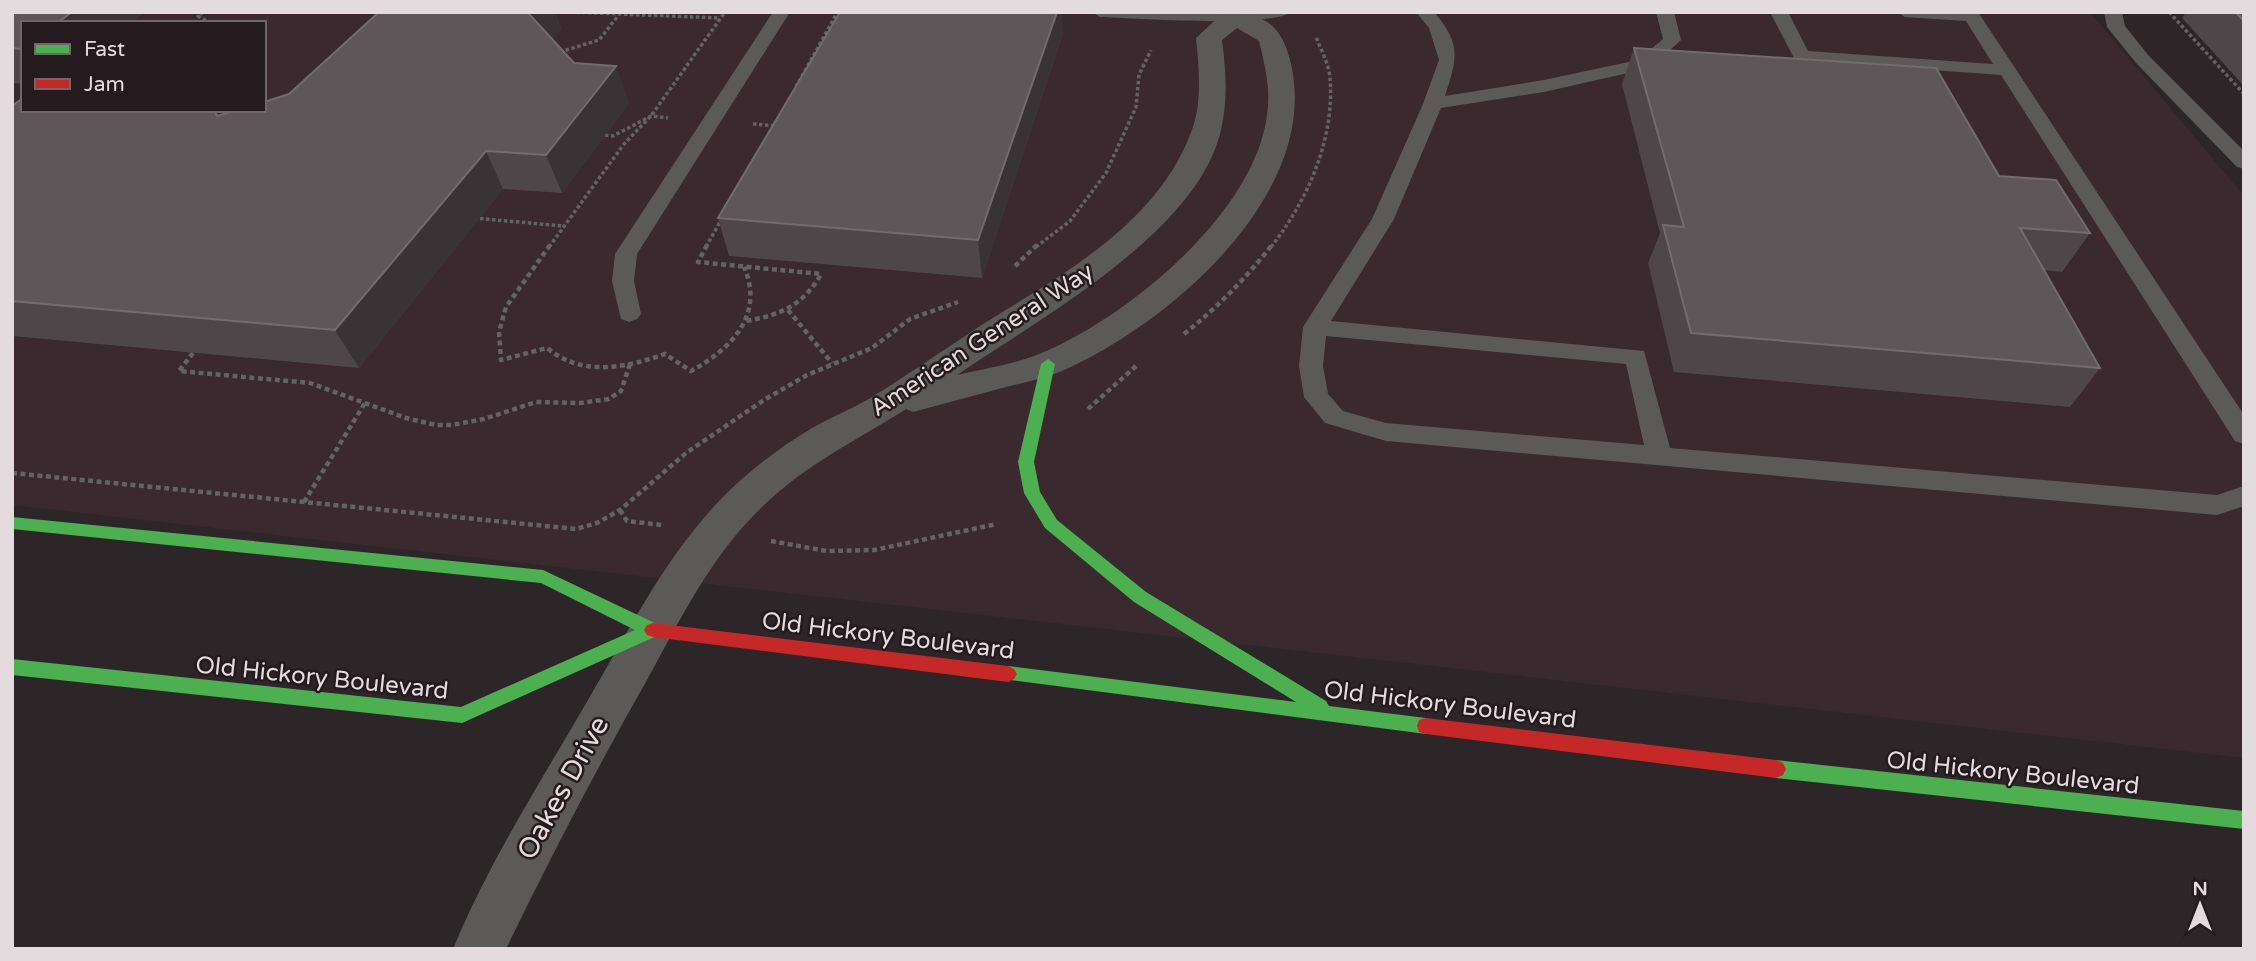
<svg xmlns="http://www.w3.org/2000/svg" width="2256" height="961" font-family="'Varela Round',sans-serif">
	<style>
		.built { fill: #3a292f; fill-rule: evenodd }
		.lines { fill: none; stroke-linecap: round; stroke-linejoin: round }
		.path-far1 { stroke: #656263; stroke-width: 3.5; stroke-dasharray: 3.5 2.5; stroke-linecap: butt }
		.path { stroke: #656263; stroke-width: 4.5; stroke-dasharray: 5 3.5; stroke-linecap: butt }
		.lane { fill: #5c5959; fill-rule: evenodd }
		.street { fill: #5c5959; fill-rule: evenodd }
		.fast { fill: #4caf50; fill-rule: evenodd }
		.jam { fill: #c62828; fill-rule: evenodd }
		.wall { fill: #4e4649 }
		.shaded-wall { fill: #3a3335 }
		.building { fill: #5e5659; stroke: #736b6e; stroke-width: 2 }
		.labels { text-anchor: middle; dominant-baseline: central; stroke-width: 5; stroke-linejoin: round; paint-order: stroke }
		.street-label { font-size: 24px; fill: #e3dbdd; stroke: #251a1d }
		.near-street-label { font-size: 28px; fill: #e3dbdd; stroke: #251a1d }
	</style>
	<rect width="100%" height="100%" fill="#2c2628"/>
	<path class="built" d="M12,12H2090L2244,196V758L12,505ZM23,23H264V110H23Z"/>
	<g class="lines">
		<path class="path-far1" d="M203,12L198,16L210,23
			M570,12L719,18
			M830,12L843,13
			M2169,12L2244,94
			M560,52L599,40L618,16
			M796,87L837,13
			M753,124L776,126
			M605,135L613,136L651,116L668,118
			M474,218L563,226
			M549,247L624,144L651,116L725,12
			M706,247L721,220
			M1036,247L1070,221L1106,173L1136,107L1139,75L1151,50
			M1271,247C1308,200 1335,138 1330,78C1329,64 1321,50 1316,37"/>
		<path class="path" d="M550,245L506,307L499,332L501,360L547,348C582,377 625,368 665,354L691,371C731,349 765,315 744,267
			M707,245L698,262L821,274C804,305 779,316 745,321
			M1015,266L1037,245
			M788,310L832,363
			M1184,334C1218,307 1245,279 1272,245
			M193,353L179,371L310,383L406,418L436,425H452L484,419L536,402L580,403L609,399L621,391L630,364
			M1088,409L1136,366
			M12,473L576,529L597,523L620,510L686,453L764,400L807,375L872,348L910,319L958,302
			M304,502L365,403
			M620,510L627,521L662,525
			M771,541L827,551L874,550L997,524"/>
		<path class="lane" d="M773,12H790L637,254L634,281L641,314L637,319L629,322L621,319L612,281L615,254Z
			M1092,12H1290C1275,28 1130,18 1100,17Z
			M1416,12H1434C1462,44 1457,59 1445,96L1544,80L1638,60L1663,39L1656,12H1674L1681,40L1650,68L1544,92L1441,108L1394,219L1331,321L1644,351L1670,448L2217,495L2244,486V506L2217,515L1386,441L1325,423L1304,397L1299,366L1303,327L1372,219L1423,104L1439,60L1429,28ZM1326,336L1626,364L1644,445L1386,423L1343,411L1328,394L1323,366Z
			M1770,12H1788L1808,51L1993,64L1966,21L1905,17L1897,12H1978L2244,415V444L2235,441L2001,75L1795,60Z
			M2104,12H2122L2125,26L2148,55L2244,151V169L2237,167L2136,63L2107,27Z"/>
		<path class="street" d="M1224,12C1264,12 1282,25 1291,64C1321,194 1169,324 1062,371C1044,379 1025,382 1006,387C975,395 944,404 913,412L906,409C853,443 807,463 761,508C711,556 680,620 647,680C597,768 550,858 506,949H453C489,862 541,781 588,700C628,632 665,557 720,500C747,472 779,448 812,428C830,418 849,410 867,400C905,377 942,351 980,326C1059,276 1154,227 1190,135C1203,104 1199,70 1196,38ZM1237,28L1259,41C1265,65 1271,90 1267,115C1255,214 1123,322 1034,356C1010,365 982,369 957,375C1038,319 1198,233 1221,130C1228,98 1226,72 1222,40Z"/>
		<path class="fast" d="M1048,359L1055,364L1034,462L1040,492L1057,520L1146,592L1326,701L1329,706L1426,718L1433,720L1435,726L1433,732L1426,734L1002,679L999,674L1002,669L1008,666L1296,702L1134,602L1045,528L1024,493L1018,462L1041,364Z
			M12,517L543,570L659,625L662,630L659,635L462,723L12,675V659L461,707L635,630L541,583L12,529Z
			M1776,760L2244,811V829L1776,778L1769,775L1766,769L1769,763Z"/>
		<path class="jam" d="M653,623L1008,666L1014,669L1017,674L1014,679L1008,682L653,637L647,635L644,630L647,625Z
			M1426,718L1776,760L1783,763L1786,769L1783,775L1776,778L1426,734L1419,732L1417,726L1419,720Z"/>
	</g>
	<path class="wall" d="M12,12H145L131,23H23V84L12,83Z
		M379,12H555L561,29L552,40L574,63L629,103L562,193L503,189L359,368L12,336V106L23,110H215L219,116L289,94Z
		M2186,12H2244V86L2182,18Z
		M1063,34L982,278L729,256L718,218Z
		M1634,48L1999,176L2090,233L2062,272L2044,270L2100,368L2070,407L1674,372L1648,263L1660,233L1622,84Z"/>
	<path class="shaded-wall" d="M72,12H145L131,23H57Z
		M531,12H555L561,29L543,50L529,14Z
		M1057,12H1062L1063,34L982,278L978,240Z
		M616,66L629,103L562,193L546,155Z
		M486,151L503,189L359,368L335,330Z"/>
	<path class="building" d="M12,12H72L57,23H23V47L20,49L12,48Z
		M379,12H531L529,14L574,63L616,66L546,155L486,151L335,330L12,301V106L23,98V110H214L217,116L237,110H264V102L289,94Z
		M840,12H1057L978,240L718,218Z
		M2235,12H2244V21Z
		M1634,48L1936,68L1999,176L2056,180L2090,233L2020,228L2100,368L1691,333L1663,225L1684,227Z"/>
	<g class="labels">
		<g class="street-label">
			<text transform="translate(982 340) rotate(-33)">American General Way</text>
			<text transform="translate(888 636) rotate(7)">Old Hickory Boulevard</text>
			<text transform="translate(322 678) rotate(6)">Old Hickory Boulevard</text>
			<text transform="translate(1450 705) rotate(7)">Old Hickory Boulevard</text>
			<text transform="translate(2013 773) rotate(6)">Old Hickory Boulevard</text>
		</g>
		<g class="near-street-label">
			<text transform="translate(563 788) rotate(-61)">Oakes Drive</text>
		</g>
	</g>
	<rect width="2256" height="961" fill="none" stroke="#e3dbdd" stroke-width="28"/>
	<rect x="21" y="21" width="245" height="91" fill="#251a1d" stroke="#71676a" stroke-width="2"/>
	<rect x="35" y="44" width="35" height="10" fill="#4caf50" stroke="#71676a" stroke-width="2"/>
	<text x="84" y="56" font-size="21" fill="#e3dbdd">Fast</text>
	<rect x="35" y="79" width="35" height="10" fill="#c62828" stroke="#71676a" stroke-width="2"/>
	<text x="84" y="91" font-size="21" fill="#e3dbdd">Jam</text>
	<g transform="translate(2200 905)" stroke="#251a1d" stroke-width="5" paint-order="stroke">
	<path d="M0-5L12 26L0 18L-12 26Z" fill="#e3dbdd"/>
	<text y="-10" font-size="19" font-weight="bold" text-anchor="middle" fill="#e3dbdd">N</text>
	</g>
</svg>
